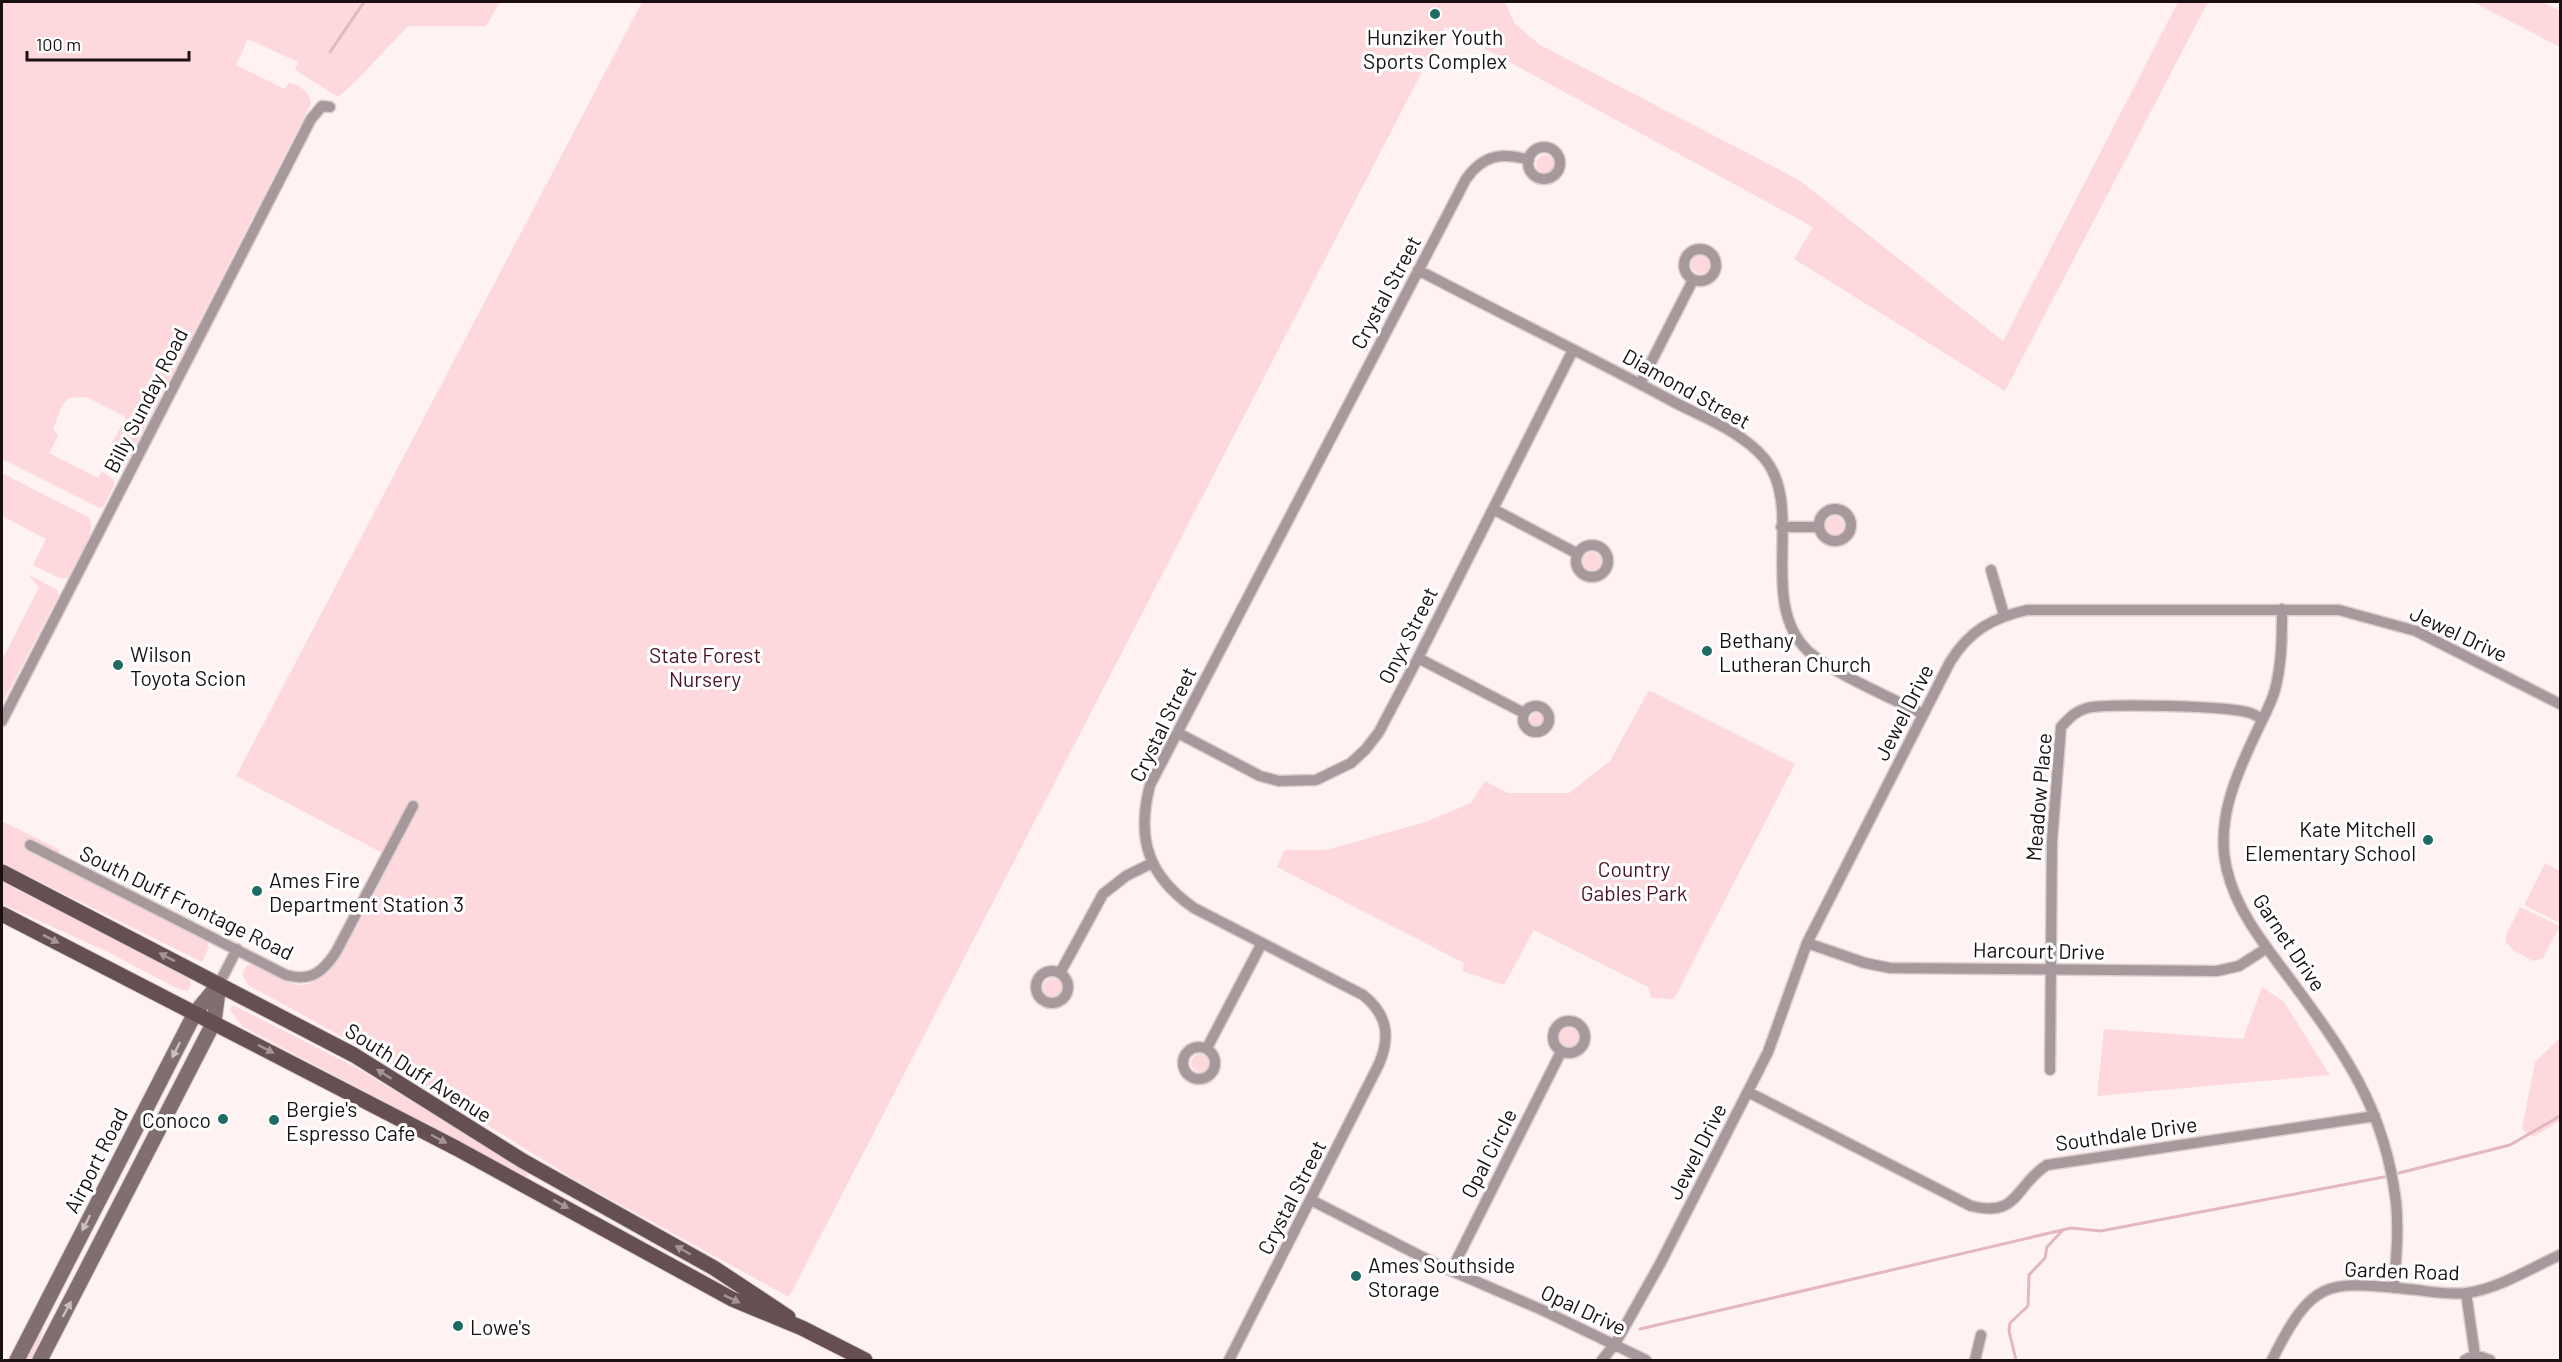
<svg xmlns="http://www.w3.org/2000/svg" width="2562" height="1362" font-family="Barlow,sans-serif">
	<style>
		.green { fill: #fdd9de }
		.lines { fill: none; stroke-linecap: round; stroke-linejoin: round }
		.stream { stroke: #e4b7be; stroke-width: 3 }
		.street-casing { stroke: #dacecf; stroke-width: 13 }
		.secondary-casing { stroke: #dacecf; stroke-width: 17 }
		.primary-casing { stroke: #dacecf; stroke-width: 17 }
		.street { stroke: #a7999b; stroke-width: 10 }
		.secondary { stroke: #816e71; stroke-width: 15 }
		.primary { stroke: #664f53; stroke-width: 15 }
		.oneway { fill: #a39598 }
		.oneway2 { fill: #c6bebf }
		.poi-dot { fill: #1f6a63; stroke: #fff; stroke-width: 2 }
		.labels { text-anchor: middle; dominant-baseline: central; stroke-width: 6; stroke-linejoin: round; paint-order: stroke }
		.poi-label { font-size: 21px; fill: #1a1012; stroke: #fff; text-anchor: start }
		.street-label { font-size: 21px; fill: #1a1012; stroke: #fff }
		.park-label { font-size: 21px; fill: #4a1423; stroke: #fff }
	</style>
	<rect width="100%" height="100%" fill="#fff2f3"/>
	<path class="green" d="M2,2H500L486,26H408L355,82L338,97L295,70L298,62L248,39L236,65L285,89L289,82C301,87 309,90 311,104L126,464L122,467L108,460L112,452L111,445L126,417L86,397L69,398L62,406L53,429L58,436L49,453L98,478L102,471L113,479L114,486L103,507L99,508L2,459Z
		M642,2H1505L1515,24L1540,45L1799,180L2003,341L2178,2H2208L2005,391L1794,259L1813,227L1445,27L789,1297L572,1178L379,1057L248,985L242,974L247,965H251C268,969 286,986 303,985C336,982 377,887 392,858L236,776Z
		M2473,2H2543L2560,11V47Z
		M1536 164a9 9 0 1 1 18 0a9 9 0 1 1-18 0Z
		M1691 264a10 10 0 1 1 20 0a10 10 0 1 1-20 0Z
		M2,473L88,517C100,531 75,563 68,578H59L33,565L46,539L2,516Z
		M1825 526a10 10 0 1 1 20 0a10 10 0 1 1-20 0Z
		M1582 562a10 10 0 1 1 20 0a10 10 0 1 1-20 0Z
		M28,574L57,590L59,595L2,704V660L39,587Z
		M1649,690L1795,764L1674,999L1651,998L1648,987L1534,930L1504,985L1462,971L1464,963L1277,867L1285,850H1326L1425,822L1471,803L1485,781L1508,793H1569L1610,761Z
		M1530 720a7 7 0 1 1 14 0a7 7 0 1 1-14 0Z
		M2,821L60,850L58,853L31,839L26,849L206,940L209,947L202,962L2,863Z
		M2545,863L2560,871V923L2524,905Z
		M2,882L177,971L189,979L191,984L188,991L176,988L108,952L2,904Z
		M2520,907L2560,926L2543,958L2533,961L2513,950L2506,942V935Z
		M1043 988a10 10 0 1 1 20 0a10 10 0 1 1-20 0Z
		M2262,987L2284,1002L2330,1075L2097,1096L2104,1029L2243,1039Z
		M233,1005L355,1067L528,1172L526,1177L242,1026L230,1010Z
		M1559 1038a10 10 0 1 1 20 0a10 10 0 1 1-20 0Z
		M2560,1038V1121L2533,1137L2522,1129L2535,1062Z
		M1191 1063a9 9 0 1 1 18 0a9 9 0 1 1-18 0Z
		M41,1327L44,1328L33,1360H24Z"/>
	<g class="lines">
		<path class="stream" d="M330,52L364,2
			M2395,1174L2510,1145L2560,1116
			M1640,1329L2071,1228L2101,1231L2389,1176
			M2016,1360L2009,1331L2010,1323L2028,1306L2029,1275L2045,1258L2047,1247L2062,1231"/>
		<defs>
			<path id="street" d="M1528 163a16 16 0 1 1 32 0a16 16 0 1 1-32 0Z
				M1684 265a16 16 0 1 1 32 0a16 16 0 1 1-32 0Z
				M1418,270C1502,314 1588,356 1672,401C1702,417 1741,431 1764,458C1806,507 1756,601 1808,651C1832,673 1892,698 1923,714
				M1640,384L1693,280
				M1819 525a16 16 0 1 1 32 0a16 16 0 1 1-32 0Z
				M1493,509L1578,554
				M1781,527H1819
				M1576 561a16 16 0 1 1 32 0a16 16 0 1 1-32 0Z
				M1991,570L2004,615
				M2282,609C2282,636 2282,663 2275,690C2271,704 2263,718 2257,731C2236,775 2215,821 2227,870C2237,913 2268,949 2293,983C2346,1055 2385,1110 2396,1202C2399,1230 2396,1259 2394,1288
				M1418,658L1524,713
				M1523 719a13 13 0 1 1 26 0a13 13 0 1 1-26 0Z
				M2,721L311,119L322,106L330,107
				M1178,733L1260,776L1279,781L1316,780L1351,763L1366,749L1379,732L1418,658L1573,350
				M30,845L286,975C311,982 323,972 336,952L413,806
				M1807,943L1865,963L1890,968L2217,971L2239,966L2267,948
				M1036 987a16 16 0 1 1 32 0a16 16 0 1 1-32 0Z
				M1060,973L1103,894L1126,876L1152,863
				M219,984L237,949
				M1553 1037a16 16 0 1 1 32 0a16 16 0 1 1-32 0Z
				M1183 1063a16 16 0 1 1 32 0a16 16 0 1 1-32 0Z
				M1207,1048L1262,943
				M2050,1070L2052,841L2061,727C2069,718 2076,711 2087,708C2107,703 2231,706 2250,713C2254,714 2258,717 2262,719
				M1748,1092L1971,1206C2019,1218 2014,1186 2047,1165L2375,1116
				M1311,1200L1438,1265L1540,1309L1646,1360
				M1451,1271L1561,1052
				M2466,1293L2475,1355
				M1229,1360L1379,1064C1391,1036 1387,1014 1363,995L1194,908C1148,876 1136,839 1150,785L1466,179C1483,155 1501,152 1529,160
				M1602,1360L1615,1344L1661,1262L1768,1052L1807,943L1950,662C1969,631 1992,618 2027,610H2339L2416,631L2560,704
				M1975,1360L1981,1335
				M2272,1360C2314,1276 2327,1281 2417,1290C2433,1292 2451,1295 2467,1293C2500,1288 2531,1268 2560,1255
				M2465,1360L2475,1355L2490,1360"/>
			<path id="secondary" d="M17,1360L195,1013L219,984
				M40,1360L214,1022L219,984"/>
			<path id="primary" d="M2,872L354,1055L523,1161L714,1268L788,1317
				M2,914L456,1148L732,1299L802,1328L865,1360"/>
		</defs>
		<use href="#street" class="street-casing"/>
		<use href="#secondary" class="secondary-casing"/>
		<use href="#primary" class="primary-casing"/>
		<use href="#street" class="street"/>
		<use href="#secondary" class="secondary"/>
		<use href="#primary" class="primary"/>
	</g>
	<defs><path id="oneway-solid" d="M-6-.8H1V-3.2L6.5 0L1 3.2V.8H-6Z" transform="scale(1.5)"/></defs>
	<g class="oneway">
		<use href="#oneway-solid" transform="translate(51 939) rotate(27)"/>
		<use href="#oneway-solid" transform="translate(167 957) rotate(-153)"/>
		<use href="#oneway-solid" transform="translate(266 1049) rotate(27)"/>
		<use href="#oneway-solid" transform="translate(384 1074) rotate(-148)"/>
		<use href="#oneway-solid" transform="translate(439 1139) rotate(28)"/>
		<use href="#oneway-solid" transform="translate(561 1204) rotate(29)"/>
		<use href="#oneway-solid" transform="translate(683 1250) rotate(-150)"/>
		<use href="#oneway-solid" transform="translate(732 1299) rotate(26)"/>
	</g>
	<g class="oneway2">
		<use href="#oneway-solid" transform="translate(176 1050) rotate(117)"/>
		<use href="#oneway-solid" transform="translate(86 1223) rotate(117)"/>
		<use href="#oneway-solid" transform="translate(67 1309) rotate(-62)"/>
	</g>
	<g class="poi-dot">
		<circle cx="1435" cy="14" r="6"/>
		<circle cx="1707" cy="651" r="6"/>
		<circle cx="118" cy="665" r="6"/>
		<circle cx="2428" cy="840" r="6"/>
		<circle cx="257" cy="891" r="6"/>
		<circle cx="223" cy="1119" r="6"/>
		<circle cx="274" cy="1120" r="6"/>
		<circle cx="1356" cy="1276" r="6"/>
		<circle cx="458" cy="1326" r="6"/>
	</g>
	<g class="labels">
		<g class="poi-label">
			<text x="1435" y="36" text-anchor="middle">Hunziker Youth<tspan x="1435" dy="24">Sports Complex</tspan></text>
			<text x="1719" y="639">Bethany<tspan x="1719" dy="24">Lutheran Church</tspan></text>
			<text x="130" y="653">Wilson<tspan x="130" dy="24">Toyota Scion</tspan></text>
			<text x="2416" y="828" text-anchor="end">Kate Mitchell<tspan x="2416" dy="24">Elementary School</tspan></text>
			<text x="269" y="879">Ames Fire<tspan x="269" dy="24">Department Station 3</tspan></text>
			<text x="286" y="1108">Bergie's<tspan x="286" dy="24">Espresso Cafe</tspan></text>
			<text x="211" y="1119" text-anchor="end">Conoco</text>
			<text x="1368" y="1264">Ames Southside<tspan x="1368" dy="24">Storage</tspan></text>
			<text x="470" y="1326">Lowe's</text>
		</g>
		<g class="street-label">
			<text transform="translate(1385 292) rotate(-62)">Crystal Street</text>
			<text transform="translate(1687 388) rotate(29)">Diamond Street</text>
			<text transform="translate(145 400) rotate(-63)">Billy Sunday Road</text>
			<text transform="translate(2459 633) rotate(25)">Jewel Drive</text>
			<text transform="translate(1407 635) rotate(-63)">Onyx Street</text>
			<text transform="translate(1903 712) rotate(-63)">Jewel Drive</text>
			<text transform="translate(1162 724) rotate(-64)">Crystal Street</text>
			<text transform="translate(2038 797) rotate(-85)">Meadow Place</text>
			<text transform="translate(187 902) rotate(26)">South Duff Frontage Road</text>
			<text transform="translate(2290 942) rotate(56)">Garnet Drive</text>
			<text transform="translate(2039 950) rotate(1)">Harcourt Drive</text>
			<text transform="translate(419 1072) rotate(32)">South Duff Avenue</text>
			<text transform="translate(2126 1133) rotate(-8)">Southdale Drive</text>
			<text transform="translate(1696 1151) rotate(-63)">Jewel Drive</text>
			<text transform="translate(1488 1153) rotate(-63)">Opal Circle</text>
			<text transform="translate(95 1160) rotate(-63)">Airport Road</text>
			<text transform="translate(1291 1197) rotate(-63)">Crystal Street</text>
			<text transform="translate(2402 1270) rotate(2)">Garden Road</text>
			<text transform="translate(1584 1309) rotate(25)">Opal Drive</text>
		</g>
		<g class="park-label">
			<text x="705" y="654">State Forest<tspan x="705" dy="24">Nursery</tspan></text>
			<text x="1634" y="868">Country<tspan x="1634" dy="24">Gables Park</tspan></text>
		</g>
	</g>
	<rect width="2562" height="1362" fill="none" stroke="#1a1012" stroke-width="6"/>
	<path d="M27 51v9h162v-9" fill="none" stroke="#1a1012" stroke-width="3"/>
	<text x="36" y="51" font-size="18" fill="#1a1012" stroke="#ffffff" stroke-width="4.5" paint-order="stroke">100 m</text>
</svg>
